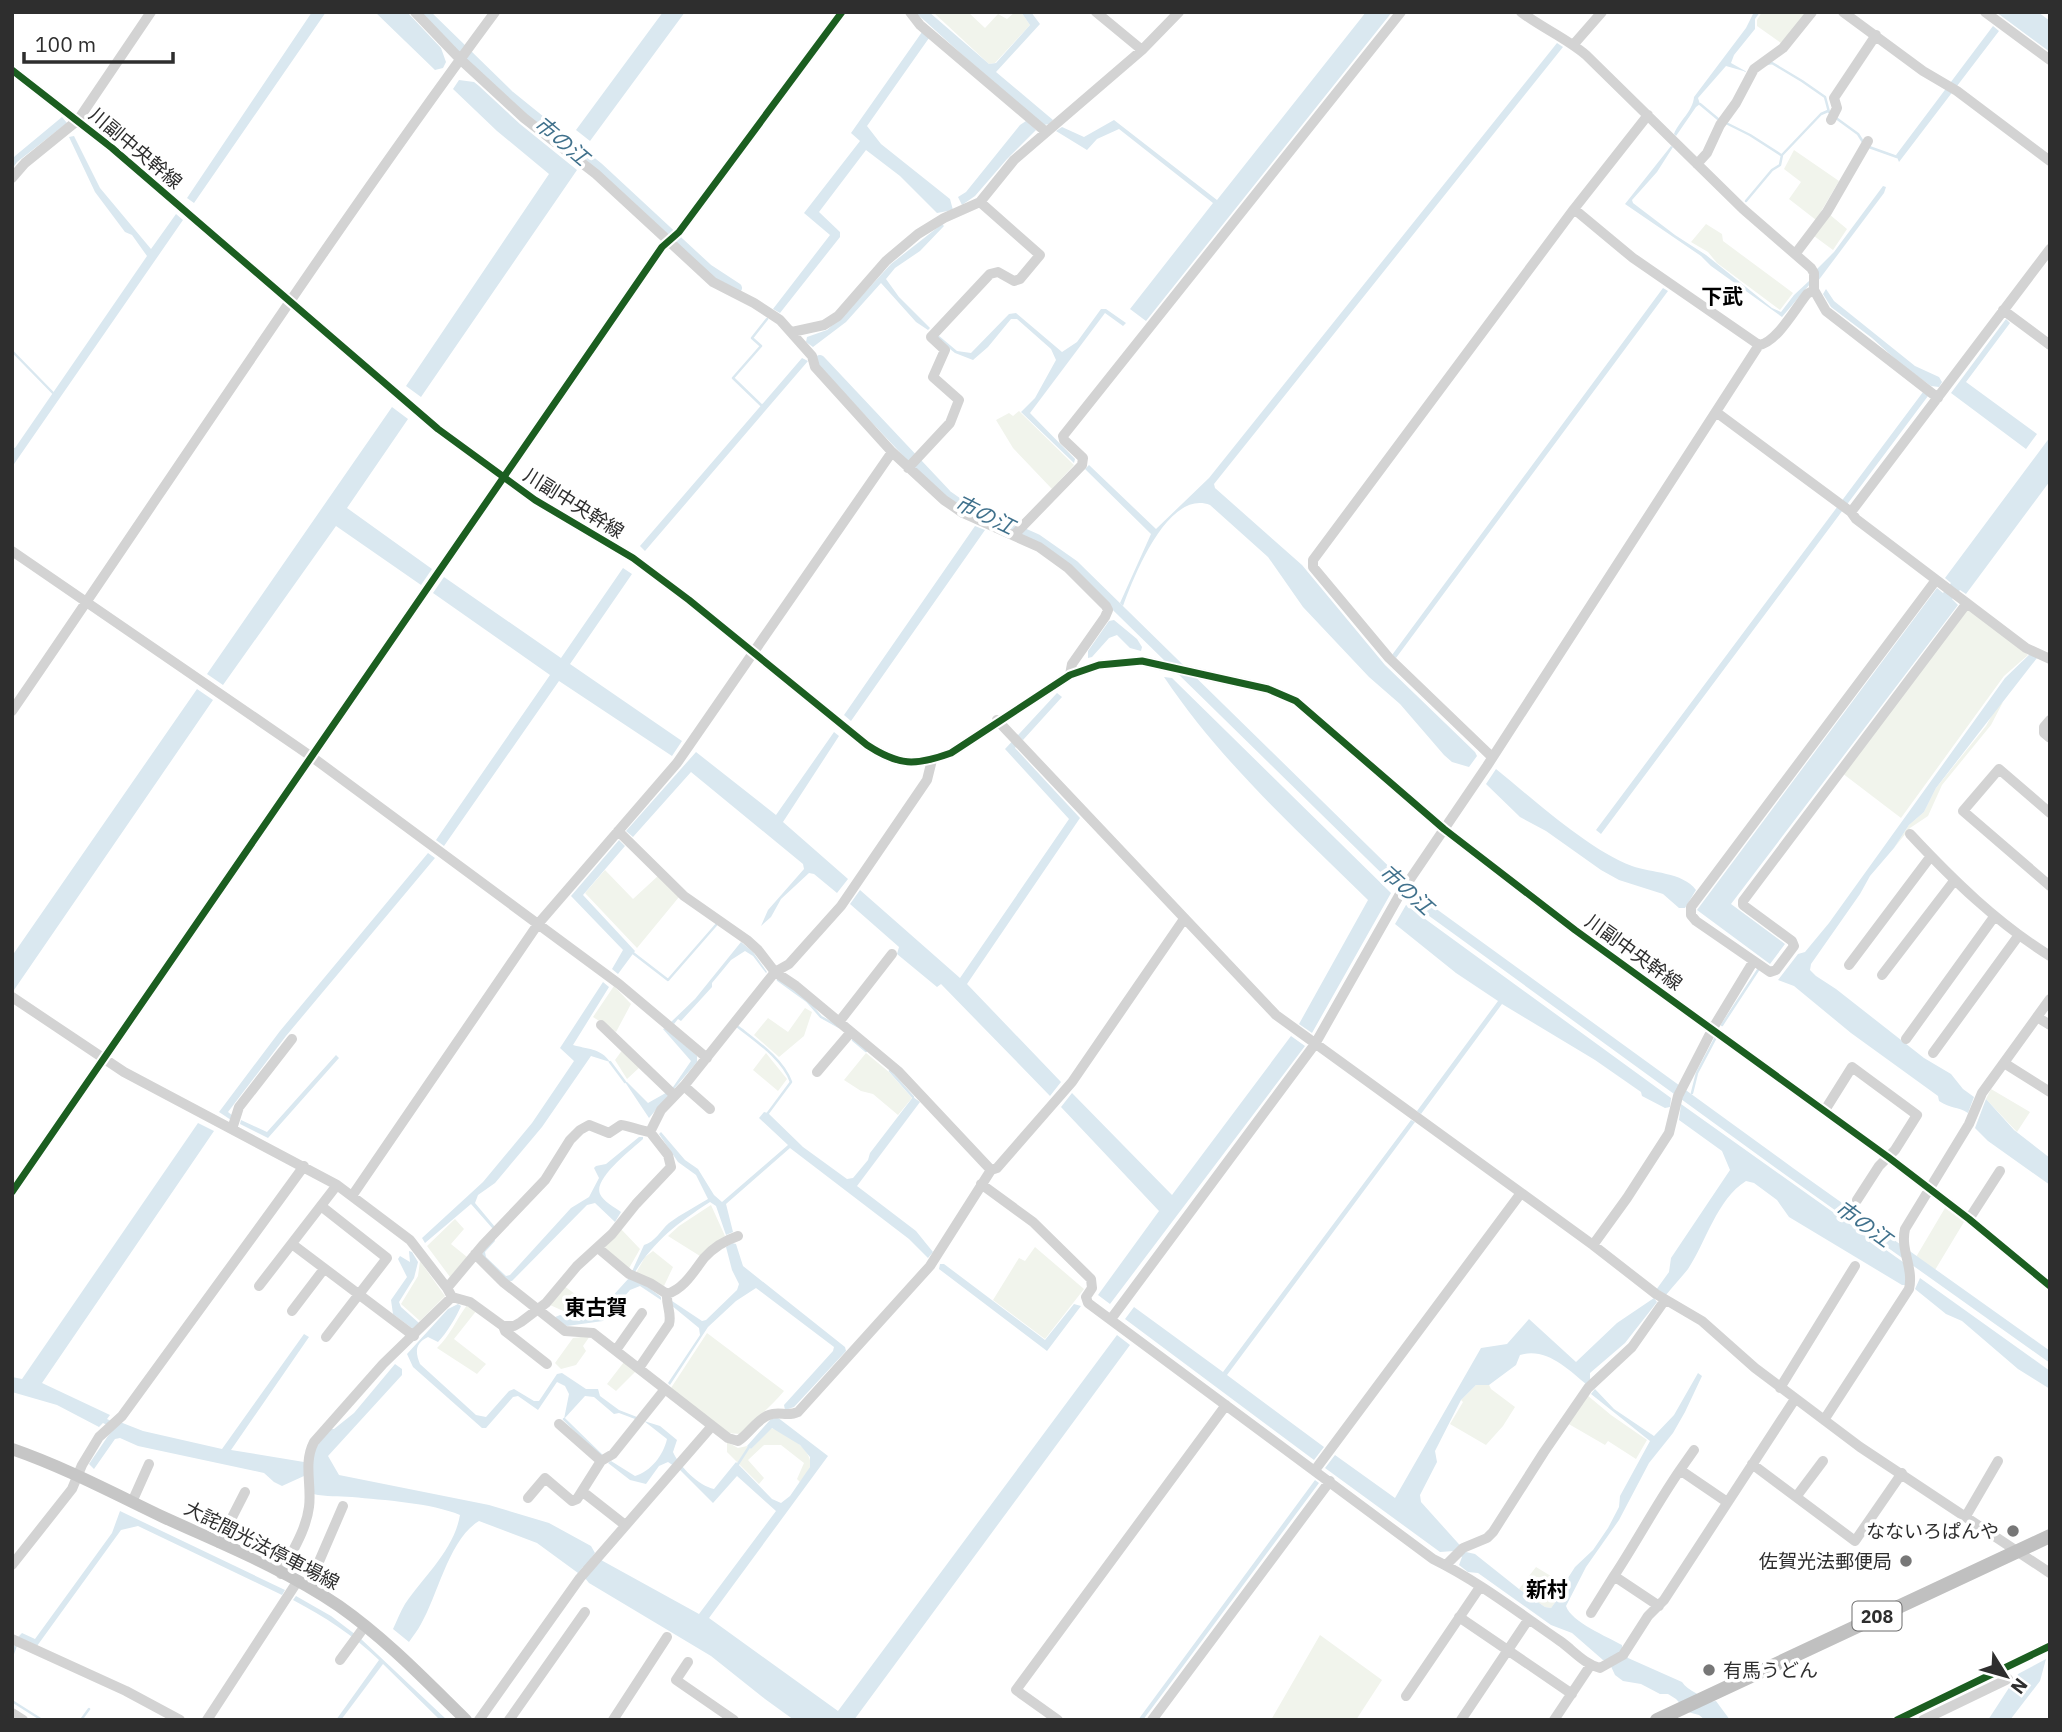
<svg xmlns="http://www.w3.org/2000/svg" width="2062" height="1732" font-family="'IBM Plex Sans','Noto Sans JP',sans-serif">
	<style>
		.green { fill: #f1f4ec }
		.water { fill: #dae8f0 }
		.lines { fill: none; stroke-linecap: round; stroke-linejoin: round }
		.stream { stroke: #dae8f0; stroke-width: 2.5 }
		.canal { stroke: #dae8f0; stroke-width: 10 }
		.minor { stroke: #d3d3d3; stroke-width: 10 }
		.major { stroke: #c6c6c6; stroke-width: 12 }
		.highway { stroke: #c0c0c0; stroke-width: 14 }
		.cycleway-casing { stroke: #fff; stroke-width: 11 }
		.cycleway { stroke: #1b5e20; stroke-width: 7 }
		.poi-dot { fill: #777; stroke: #fff; stroke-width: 2.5 }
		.labels { text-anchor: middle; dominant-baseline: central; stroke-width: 7; stroke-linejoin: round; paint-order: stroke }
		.shield { fill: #fff; stroke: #6d6d6d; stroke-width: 2 }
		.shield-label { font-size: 18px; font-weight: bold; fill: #2e2e2e }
		.street-label { font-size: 19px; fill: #2e2e2e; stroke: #fff }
		.poi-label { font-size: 19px; fill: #2e2e2e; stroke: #fff; text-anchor: end }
		.water-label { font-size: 21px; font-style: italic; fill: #40718c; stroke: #fff }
		.neighbourhood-label { font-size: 21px; font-weight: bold; fill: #000; stroke: #fff }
	</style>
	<rect width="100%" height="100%" fill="#fff"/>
	<path class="green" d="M933,12H968L985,28L998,14L1007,19L1015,12H1021L1030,25L995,63L989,64Z
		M1762,12H1807L1781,43L1757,26V20Z
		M1794,150L1839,181L1816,220L1789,199L1801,182L1784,169Z
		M1829,214L1847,229L1833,250L1814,236Z
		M1706,224L1722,234L1723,241L1793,293L1780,310L1717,263L1708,252L1691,242Z
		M1019,411L1074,465L1052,489L1013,448L996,420L1009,413L1013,416Z
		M1967,608L2028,655L2004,676L1901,818L1842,773Z
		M2003,702L1991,725L1942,785L1928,816L1910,828L1894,848L1909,825L1924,812L1936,788L1986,726L1996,708Z
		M605,870L633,899L659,875L679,897L637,948L585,893Z
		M614,986L631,1004L616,1032L593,1017Z
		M805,1008L812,1012L804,1036L779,1057L754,1035L768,1018L788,1032Z
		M623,1049L640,1067L627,1079L615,1060Z
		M766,1053L787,1079L778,1091L753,1070Z
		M866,1053L889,1072L912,1098L898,1115L873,1094L861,1091L844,1080Z
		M1991,1089L2030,1112L2017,1132L1986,1099Z
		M711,1205L725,1236L700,1256L668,1236L679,1226Z
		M1945,1208L1964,1222L1935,1270L1916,1257Z
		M455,1219L464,1229L451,1244L467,1257L450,1277L427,1246Z
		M621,1229L640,1249L628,1270L604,1248Z
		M1035,1247L1084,1289L1045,1339L993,1300L1019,1258L1025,1261Z
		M653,1251L673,1267L664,1286L636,1273L645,1257Z
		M420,1261L445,1296L420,1321L401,1304L418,1276Z
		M564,1286L582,1299L570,1314L550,1305Z
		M467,1305L477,1310L454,1339L486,1364L477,1374L437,1348C450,1336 456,1320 467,1305Z
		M707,1333L784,1391C771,1407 755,1419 741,1434L726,1433L671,1388Z
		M590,1336L583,1346L586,1351L576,1365L561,1369L555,1363L573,1338Z
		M624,1362L636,1371L616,1391L607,1384Z
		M1476,1385H1489L1491,1389L1515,1407L1503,1426L1486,1445L1450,1424L1463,1402L1461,1400Z
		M1587,1395L1611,1415L1647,1440L1636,1459L1608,1441L1605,1445L1567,1423Z
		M771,1428C784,1431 815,1451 810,1467C808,1472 803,1478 800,1482L797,1479L804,1463L781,1445H764L748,1460L764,1478L759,1484L727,1452V1442L738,1448L747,1446L751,1449Z
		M1536,1567L1564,1584L1565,1589L1551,1608L1545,1607L1519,1589Z
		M1320,1635L1382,1680L1356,1720H1271Z"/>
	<path class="water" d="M312,12H326L194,203L187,198Z
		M375,12H407L441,48L446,62L443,68L435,70Z
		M663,12H685L590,141L576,130Z
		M915,12H929L989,64L996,63L1030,25L1021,12H1031L1040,24L996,72L1053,120L1049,124L1044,125L1009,97Z
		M1366,12H1392L1146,321L1130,309L1213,203L1119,129L1097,139L1087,150L1056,131L1062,127L1084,137L1114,120L1217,200Z
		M1754,12H1760L1755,19V29L1734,55L1731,63L1747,72L1726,66L1698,98L1700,104L1696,107L1676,136L1674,134C1679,121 1693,111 1694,97L1746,28Z
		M1996,12H2038L2050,21V52Z
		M1993,26L1999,31L1899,162L1896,155Z
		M922,32L929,38L867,126L881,144L950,199L953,210L937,213L900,176L866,150L819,212L840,232V237L780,313L773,309L830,235L804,213L860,141L851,133Z
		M1557,43L1563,47L1214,484L1215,488L1302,565L1385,665L1475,752L1477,756L1469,767L1452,762L1444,755L1400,704L1369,677L1303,607L1268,557L1210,505C1168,489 1134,576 1123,606L1120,603L1151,534L1085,469L1089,465L1156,529L1209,478Z
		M459,80L474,82L479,86L520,124L577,170L421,397L406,386L549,174L497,131L453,89Z
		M62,117L67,123L17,162L12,169V160L15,156Z
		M1026,121L1036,130L1007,159L975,196L962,205L958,197L966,192L1020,125Z
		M74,136L100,188L151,249L176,214L183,220L12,467V447L15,448L147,256L132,235L125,232L95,192L69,137Z
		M1671,146L1673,147L1657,172L1632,200L1633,203L1675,235L1706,255L1772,308L1781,312L1794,295L1809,281L1810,284L1782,317L1711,266L1701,256L1625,204Z
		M1883,186L1886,187L1884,193L1818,281L1817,269L1834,252Z
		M942,224L944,226L920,251L895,268L886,279L899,297L930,328L928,330L916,322L881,283L846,322L813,347L806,342L807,337L827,330L845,314L891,264Z
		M1663,288L1668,291L1396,658L1392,655Z
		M1826,289L1834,301L1915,366L1939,377L1942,382L1939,387L1931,386L1902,365L1872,338L1831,307L1823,294Z
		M1101,309H1106L1126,323L1123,326L1105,313L1030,413L1075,459L1074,463L1021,412L1035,398L1056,360L1051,349L1017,319H1011L988,347L973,360L955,353L936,338L938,335L957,351L971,353L1009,314L1016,313L1062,352L1077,342Z
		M2006,319L2010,323L1966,382L2037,434L2026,449L1951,393Z
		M802,358L808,361L645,551L640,546Z
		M1923,392L1928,396L1601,834L1596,830Z
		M392,407L408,419L347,508L432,569L421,585L336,526L223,685L207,674Z
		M2050,437V481L1966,594L1960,590L1952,599L1958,605L1731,904L1785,944L1770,964L1697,910L1937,588L1943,593L1951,583L1945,578Z
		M975,526L985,530L851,721L844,715Z
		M623,568L632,574L570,664L682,741L672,756L559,681L444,846L436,840L550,675L433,593L444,577L561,658Z
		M1114,620L1137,639L1142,647L1141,651L1130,648L1117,635L1109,638L1092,657L1088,658V651L1109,621Z
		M2031,653L2037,658L1936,788L1924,812L1909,825L1894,848L1870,876L1860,894L1811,964L1810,970L1816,976L1836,989L1924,1058L1951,1074L1963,1089L1974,1097L1968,1113C1957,1106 1951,1109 1939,1101L1938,1096L1851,1033L1794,986L1778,980L1798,954L1805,952L1829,923L2005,678Z
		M1164,677L1172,678L1391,893L1312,1033L1299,1024L1368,900C1296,829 1221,762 1164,677Z
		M197,689L213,700L14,990L12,989V956Z
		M1057,693L1062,697L1023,740L1021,739L1015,748L1080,818L967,984L1061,1082L1050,1096L941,984L937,987L897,954L899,947L850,904L860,890L960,978L1069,819L1005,749Z
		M834,732L839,736L783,822L848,879L837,893L814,874L809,873L781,899L771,917L761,926L768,910L804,869L803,864L691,772L633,837L626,831L696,752L776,815Z
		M1496,769C1533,799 1589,850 1632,866C1651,873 1683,872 1696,890L1685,908H1679L1663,894L1619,880L1601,870L1546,831L1520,817L1486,784Z
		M619,840L625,846L583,895L635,951L618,974L612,969L623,950L571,896Z
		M428,853L435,858L286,1036L228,1112L233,1116L231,1120L219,1112L280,1031Z
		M1406,905L1671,1098L1670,1107L1665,1108L1642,1096L1641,1092L1595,1060L1502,1004L1421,1114L1417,1111L1498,1001L1456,973L1395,924Z
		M741,942L753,952L767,972L766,973L753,956L745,951L731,960L712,983V987L681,1021L678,1019L674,1024L671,1022L695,999Z
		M603,982L609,987L573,1045C586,1049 601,1048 610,1062L591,1056L542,1127L495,1183L478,1195L475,1203L495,1227L493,1229L471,1204L425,1243L422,1238L483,1182L532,1123L574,1061L560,1048Z
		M665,1028L697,1056V1062L649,1118L625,1082H627L648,1103L671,1090L691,1061L663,1029Z
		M1291,1036L1305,1046L1110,1304L1098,1295L1159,1211L1061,1107L1072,1093L1172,1195Z
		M336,1055L339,1058L268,1138L240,1124L241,1120L267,1132Z
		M913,1097L920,1102L857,1186L916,1231L933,1252L928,1258L909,1239L790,1148L726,1204L733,1232L726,1235L716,1206L710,1202C676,1224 651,1243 631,1279L644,1284L661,1297V1300L640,1286L630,1290L603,1321L567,1326L553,1318L560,1315L579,1321L599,1311L629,1278L644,1245C655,1242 660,1231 669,1223C681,1214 695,1207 708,1199L696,1175L678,1162L659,1134L661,1132L685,1160L698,1169L714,1195L722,1202L788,1145L759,1118L764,1112L768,1113L803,1147L847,1179L853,1178L868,1160L870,1153Z
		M1986,1099L2014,1130L2050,1158V1185L1988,1141L1975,1128Z
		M1681,1104L1903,1262L1908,1278L1906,1285H1902L1789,1217L1777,1200L1754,1183L1746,1181C1717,1199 1706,1242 1688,1269C1681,1278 1673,1286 1666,1295L1656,1290L1669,1272L1671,1258L1730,1170L1722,1151L1679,1120Z
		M1411,1120L1415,1122L1227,1375L1324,1447L1314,1460L1125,1319L1134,1307L1223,1372Z
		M198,1123L214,1131L42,1383L110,1415L107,1419L111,1421L107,1425L103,1423L99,1427L57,1405L12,1392V1377L22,1379Z
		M639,1137H643V1139C632,1149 593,1179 600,1194C603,1201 614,1207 621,1212L615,1222L595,1203L587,1205L512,1281H508L482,1256L481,1251L494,1239L495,1241L485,1252L486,1257L506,1276L510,1275L571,1208L589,1197L599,1178L594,1168L596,1166L606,1164Z
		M732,1243L736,1244L743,1266L845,1347L846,1351L794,1407L785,1410L784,1405L833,1351L834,1347L756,1288L736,1301L708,1327L670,1385L668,1383L700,1335L699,1328L671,1305L672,1301L702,1321L706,1320L737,1290L739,1284L732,1270L726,1247Z
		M409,1251L412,1252L418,1262L414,1278L399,1302L401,1307L419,1323L413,1329L393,1314L391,1300L407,1277L398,1259L400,1256L410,1262Z
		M940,1264H944L1045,1340L1074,1304L1081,1306L1047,1351L939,1269Z
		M1920,1278L2050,1371V1389L2018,1369L1962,1321L1946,1314L1915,1289Z
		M1654,1298L1657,1302L1625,1343L1590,1373V1381L1587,1385C1568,1369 1546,1347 1520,1355L1516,1365L1489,1385H1476L1461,1400L1435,1451L1437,1462L1420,1495L1421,1502L1466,1552L1475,1554L1519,1589L1545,1607L1551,1608L1565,1589L1564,1584L1575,1567L1593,1550L1608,1528L1619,1507L1620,1496L1650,1441L1591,1394L1595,1389L1614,1409L1654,1436L1674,1415L1698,1373L1702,1376L1685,1412L1673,1433L1649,1463L1619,1520L1586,1567L1566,1606C1571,1622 1608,1637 1622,1645V1650L1628,1658L1682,1682C1688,1691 1702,1695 1710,1702L1716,1701L1730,1720H1705L1699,1715L1688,1712L1676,1699L1668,1694H1660L1641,1684L1623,1681L1615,1675L1608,1660H1603L1572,1633L1551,1625L1478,1573L1468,1572L1459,1565L1462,1557L1454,1551L1440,1552L1325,1468L1335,1455L1395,1498L1481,1348L1507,1344L1529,1319L1576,1362L1617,1323Z
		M458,1304L461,1306C457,1316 446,1334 438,1342L428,1337C415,1343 415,1352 420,1364L476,1415L486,1417L509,1391L514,1389L534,1401H539L557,1374L562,1373L586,1389H598L600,1396L619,1410L637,1417L635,1419L619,1413L614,1414L594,1397L585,1396L564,1419L569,1394L565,1386L557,1382L538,1410L518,1396L513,1397L486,1428H482L413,1367L407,1354L448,1309Z
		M304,1334L309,1337L231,1450L304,1462L312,1459L315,1448L331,1429H334L354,1413L395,1364L402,1369V1375L328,1456L339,1475L489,1505L549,1523L591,1546L595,1553L591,1558L598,1564L601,1560L699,1614L776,1511L737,1476L713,1503L680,1470L668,1462L659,1466L646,1484L630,1480L608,1463L611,1461L635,1476C651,1471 663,1456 667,1439L644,1421L660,1426L677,1440L673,1452C679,1466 699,1486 714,1489L736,1462L772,1499L781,1503L790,1496L810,1467V1457L800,1445L772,1428L751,1449L747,1446L770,1420L777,1417L828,1456L709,1618L838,1711L1117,1335L1130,1345L854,1720H794L765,1699L711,1656L589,1583L585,1578L583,1567L578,1573L537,1543L479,1521C449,1539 438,1595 421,1624C418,1630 413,1636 409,1642L393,1629C397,1621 400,1612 405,1604C424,1576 454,1550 460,1515C432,1503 383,1500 352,1497C338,1496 327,1497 313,1494L312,1476H304L282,1486L274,1482L264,1473L138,1446L120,1438L115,1439L94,1469L89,1464L108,1436L120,1422L143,1431L222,1449Z
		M1315,1480L1319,1483L1143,1720H1138Z
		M120,1511L285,1590L282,1595L138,1526L121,1530L37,1646L17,1638L22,1633L35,1639L112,1533Z
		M296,1596L331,1616L360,1638L447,1720H440L383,1664L341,1720H336L379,1660C353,1635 325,1617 293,1600Z
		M2046,1659L2040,1681L2010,1720H1988L2018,1674Z"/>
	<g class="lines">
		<path class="stream" d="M1767,64L1772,63L1802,81L1825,97L1829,112
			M1700,104L1718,119
			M1836,118L1858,134L1863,142
			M1726,123L1750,135L1781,155
			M1869,147L1897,157
			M1746,201L1772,170L1780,165L1782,155L1821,114L1828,111
			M12,351L53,393
			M761,405L733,378L761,346L752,338L767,319
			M633,953L668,980L716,925
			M778,980L807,1001L821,1017L839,1027
			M1722,1025L1758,970
			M737,1026C756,1041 783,1059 791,1082L768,1113
			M853,1040L866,1051
			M610,1062L625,1082
			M890,1071L913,1097
			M1692,1093L1697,1073L1715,1039
			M564,1419L602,1456
			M738,1464L749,1447
			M12,1656L16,1645
			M12,1701L42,1720
			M81,1720L89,1709"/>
		<path class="canal" d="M424,12L510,96L599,168L708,269L737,288
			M820,360L947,495L964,507L1037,539L1074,565L1417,901L1790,1172L2050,1357"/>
		<path class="minor" d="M415,12L460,59L524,118L596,174L713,282L754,303L780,320L812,356L815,367L892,452L944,500L963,513L1039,547L1068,568L1106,606L1108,610L1105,617L1072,664L1070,675
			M910,12L920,25L1046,132
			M1096,12L1142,50
			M1521,12C1542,28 1566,38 1586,55L1743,209L1811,268L1814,273V290L1826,311L1938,398
			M1843,12L1923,71L1957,91L2050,161
			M1985,12L2050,60
			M1574,44L1602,12
			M12,70L112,148L438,429L535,500L633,558L689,600L867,745C899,766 915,766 951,753L1070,675L1099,665L1142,661L1268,689L1296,701L1444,829L1575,930L1888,1157L1969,1219L2050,1286
			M1831,120L1837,108L1834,98L1876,35
			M1697,164L1707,153L1720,125L1736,103L1754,69L1783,48L1812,12
			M12,178L25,163L78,120L151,12
			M1574,209L1633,258L1759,345
			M1796,253L1827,212L1868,141
			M2003,310L2050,345
			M792,332L824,325L838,316L886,261L918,234L944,218L980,202L1014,160L1142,50L1179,12
			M1716,412L1851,512L2050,249
			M908,468L950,423L959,400L933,377L945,350L931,337L990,274L998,272L1014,281L1020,279L1040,255L980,202
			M1851,512L1856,519L2026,648L2050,659
			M1014,535L1082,465L1083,458L1064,440L1063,436L1401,12
			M12,551L312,757L619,984L707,1058
			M1936,580L1691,907V915L1696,921L1770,972L1776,970L1794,946L1792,941L1743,905V901L1967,603
			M12,711C172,478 327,239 495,12
			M997,720L1276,1015L1593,1245L1656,1294L1702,1321L1755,1368L1860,1447L2050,1573
			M2050,720L2044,727V733L2050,738
			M1492,757L1389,658L1313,567V560L1574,209L1648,115
			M2050,813L1999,769L1963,811L2050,886
			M618,831L684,896L747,940L758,950L775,972L796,986L898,1071L991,1170
			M1910,834C1953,880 1997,923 2050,956
			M1849,965L1931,856
			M1882,975L1954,881
			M12,997L124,1072L337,1185L410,1240L447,1288L452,1297L470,1302L503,1326H514L521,1322L546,1303L577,1266L612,1234L636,1204L671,1167L668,1155L650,1132C639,1131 631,1126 621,1125L609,1133L589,1125L580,1130L570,1140L545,1180L483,1245L447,1288
			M2037,1017L2050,1025
			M839,1022L892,954
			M601,1025L674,1095
			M1906,1039L1994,917
			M1933,1053L2019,935
			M2004,1063L2050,1092
			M817,1072L851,1032
			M684,1086L710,1109
			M1825,1110L1852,1067L1917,1115L1895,1150L1879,1166L1857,1200
			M232,1129L239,1107L292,1039
			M650,1132L661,1110L684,1086L775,972L789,964L841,906L927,780L932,760
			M981,1184L1033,1222L1091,1279L1092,1288L1086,1297L1088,1303L1433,1559C1478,1581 1519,1613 1560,1641C1573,1650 1584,1664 1600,1668L1623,1655L1648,1616L1664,1600L1795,1399
			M12,1192L662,247L679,232L842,12
			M352,1196L538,924L677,763L892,452
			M321,1206L387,1258L326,1337
			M1969,1219L2000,1171
			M292,1244L414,1336
			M1593,1245L1627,1198L1669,1133L1678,1096L1713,1028L1753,962
			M598,1248L629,1274L650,1283L667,1294
			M475,1254L503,1282L565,1331L593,1333L728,1438L738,1441C749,1434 757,1419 769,1415C779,1411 788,1417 798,1412L930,1266L991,1170L997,1168L1072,1082L1184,919
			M259,1286L337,1185
			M292,1311L324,1269
			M1111,1319L1315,1044L1400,894L1487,766L1759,345C1776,343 1795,309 1807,294L1814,290
			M503,1326L505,1331L547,1364
			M616,1350L642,1313
			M639,1368L669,1324C672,1314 666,1305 667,1294C684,1289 694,1271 704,1258C713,1248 726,1240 738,1236
			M1780,1388L1855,1266
			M1824,1420L1909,1289C1914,1268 1900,1250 1905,1229L1969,1124L1982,1093L2050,999
			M559,1424L601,1461
			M1752,1464L1855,1541L1902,1473
			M1315,1470L1521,1193
			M1680,1470L1694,1450
			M583,1492L625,1525
			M1796,1497L1823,1461
			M528,1498L545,1478L572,1501L577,1499L601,1461L613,1454L665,1389
			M132,1502L149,1464
			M1966,1516L1998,1461
			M219,1543L245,1492
			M12,1565L72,1489L82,1465L99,1437L122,1416L304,1166
			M1446,1565L1463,1548L1487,1538L1493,1532L1544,1452L1588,1388L1632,1347L1665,1300
			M281,1574C291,1553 306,1531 309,1507C312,1485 303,1463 314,1442L383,1364L452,1297
			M308,1587L343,1506
			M1659,1606L1614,1576C1637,1541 1656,1505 1680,1470L1727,1502
			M1591,1613L1614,1576
			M1459,1617L1572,1694
			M12,1639L126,1691L180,1720
			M340,1660L365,1626
			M688,1662L676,1680L734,1720
			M1406,1696L1480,1587
			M12,1713L23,1720
			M207,1720L297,1582
			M479,1720L580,1578L712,1426
			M509,1720L585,1612
			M613,1720L667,1637
			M1058,1720L1016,1690L1226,1405
			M1152,1720L1330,1481
			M1461,1720L1528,1620
			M1554,1720L1590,1666
			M1923,1720L2008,1679"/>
		<path class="major" d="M12,1449C64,1467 113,1493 163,1517C222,1544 285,1569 339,1606C386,1639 425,1680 466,1720"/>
		<path class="highway" d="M1657,1720L2050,1536"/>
		<defs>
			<path id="cycleway" d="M12,70L112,148L438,429L535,500L633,558L689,600L867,745C899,766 915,766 951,753L1070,675L1099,665L1142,661L1268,689L1296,701L1444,829L1575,930L1888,1157L1969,1219L2050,1286
				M12,1192L662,247L679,232L842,12
				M1897,1720L2050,1646"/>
		</defs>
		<use href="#cycleway" class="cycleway-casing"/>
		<use href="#cycleway" class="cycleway"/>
	</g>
	<g class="poi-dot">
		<circle cx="2013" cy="1531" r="7"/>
		<circle cx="1906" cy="1561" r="7"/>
		<circle cx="1709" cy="1670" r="7"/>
	</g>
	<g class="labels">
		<rect class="shield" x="1852.5" y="1601.5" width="49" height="29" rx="5"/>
		<g class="shield-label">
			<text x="1877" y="1616">208</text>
		</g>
		<g class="street-label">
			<text transform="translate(136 148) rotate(40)">川副中央幹線</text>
			<text transform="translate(574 503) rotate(32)">川副中央幹線</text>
			<text transform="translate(1634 952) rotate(36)">川副中央幹線</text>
			<text transform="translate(262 1545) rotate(27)">大詫間光法停車場線</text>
		</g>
		<g class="poi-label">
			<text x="1999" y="1531">なないろぱんや</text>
			<text x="1892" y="1561">佐賀光法郵便局</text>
			<text x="1723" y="1670" text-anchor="start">有馬うどん</text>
		</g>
		<g class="water-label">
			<text transform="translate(562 140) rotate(40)">市の江</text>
			<text transform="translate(985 514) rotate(26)">市の江</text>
			<text transform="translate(1407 889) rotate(42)">市の江</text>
			<text transform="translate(1864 1223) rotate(36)">市の江</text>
		</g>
		<g class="neighbourhood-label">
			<text x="1722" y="296">下武</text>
			<text x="596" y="1307">東古賀</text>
			<text x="1547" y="1589">新村</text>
		</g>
	</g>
	<rect width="2062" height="1732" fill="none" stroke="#2e2e2e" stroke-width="28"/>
	<g transform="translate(2006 1676) rotate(127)" stroke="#ffffff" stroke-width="5" paint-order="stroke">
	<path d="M0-5L12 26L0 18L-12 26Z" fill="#2e2e2e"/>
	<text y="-10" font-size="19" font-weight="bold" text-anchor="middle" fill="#2e2e2e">N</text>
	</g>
	<path d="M24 52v10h149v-10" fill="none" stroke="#2e2e2e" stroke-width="3.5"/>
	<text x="35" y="52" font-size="21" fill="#2e2e2e" stroke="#ffffff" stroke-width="5" paint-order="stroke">100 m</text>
</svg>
